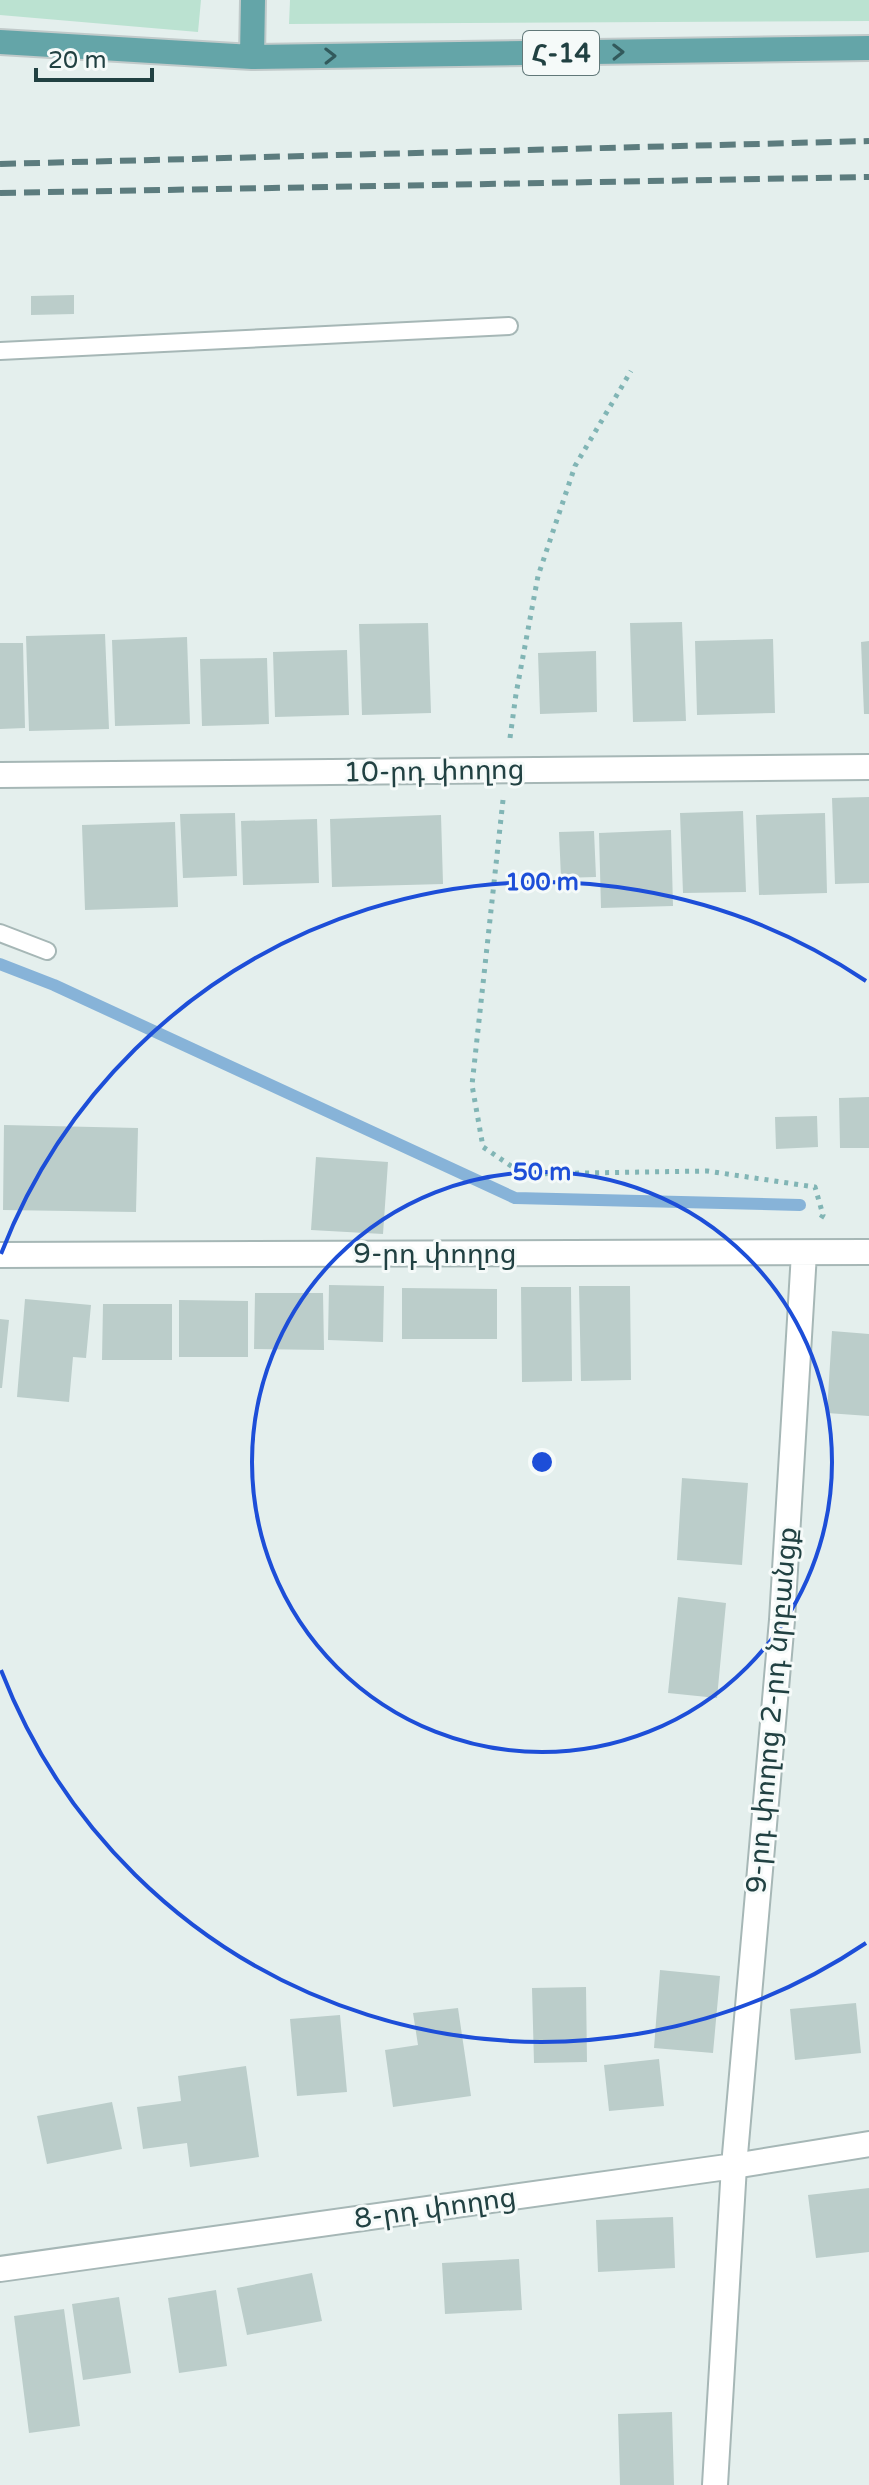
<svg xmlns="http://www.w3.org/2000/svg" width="869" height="2485" font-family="'Varela Round','Noto Sans Armenian',sans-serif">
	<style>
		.green { fill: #bbe2d1 }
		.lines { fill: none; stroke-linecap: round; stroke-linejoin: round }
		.stream { stroke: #87b3d8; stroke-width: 12 }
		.building { fill: #bbcdca }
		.service-casing { stroke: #a6b7b6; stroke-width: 20 }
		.minor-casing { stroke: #a6b7b6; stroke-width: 28 }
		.primary-casing { stroke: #c1caca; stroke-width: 28 }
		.path { stroke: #81b5b5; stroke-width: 5; stroke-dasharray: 4 6; stroke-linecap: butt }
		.service { stroke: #fff; stroke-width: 16 }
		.minor { stroke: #fff; stroke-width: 24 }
		.primary { stroke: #64a5a8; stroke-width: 24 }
		.rail { stroke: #5c7c7e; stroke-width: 6; stroke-dasharray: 16 8; stroke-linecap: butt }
		.oneway { stroke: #325a5c }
		.ring { fill: none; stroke: #1d4ed8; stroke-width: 4 }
		.labels { text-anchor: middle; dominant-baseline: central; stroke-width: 6; stroke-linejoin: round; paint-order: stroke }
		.shield { fill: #f5faf9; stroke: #617879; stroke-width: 2 }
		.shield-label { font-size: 26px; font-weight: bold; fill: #214142 }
		.street-label { font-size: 28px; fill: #214142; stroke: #f5faf9 }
		.centre { fill: #1d4ed8; stroke: #f5faf9; stroke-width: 4 }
		.ring-label { font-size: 24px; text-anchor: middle; font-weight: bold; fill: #1d4ed8; stroke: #f5faf9; stroke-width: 6; stroke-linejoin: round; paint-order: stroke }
	</style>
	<rect width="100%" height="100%" fill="#e4efed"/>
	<path class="green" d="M0,0H201L198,32L0,15Z
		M290,0H869V21L289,24Z"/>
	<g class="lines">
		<path class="stream" d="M0,964L54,985L515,1198L800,1205"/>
	</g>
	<path class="building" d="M74,295V314L31,315V296Z
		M682,622L686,721L633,722L630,623Z
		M428,623L431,713L362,715L359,624Z
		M105,634L109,729L29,731L26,636Z
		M187,637L190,724L115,726L112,640Z
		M773,639L775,713L697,715L695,641Z
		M869,641V714H864L861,642Z
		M0,643H23L25,728L0,729Z
		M347,650L349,715L275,717L273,652Z
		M596,651L597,712L540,714L538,653Z
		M267,658L269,724L202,726L200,659Z
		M869,797V883L835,884L832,798Z
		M743,811L746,892L683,893L680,813Z
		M235,813L237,876L183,878L180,814Z
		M825,813L827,893L759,895L756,815Z
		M441,815L443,884L332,887L330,819Z
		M317,819L319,883L243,885L241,821Z
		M175,822L178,907L85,910L82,825Z
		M671,830L673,906L601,908L599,833Z
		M594,831L596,877L561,878L559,832Z
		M869,1097V1148H840L839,1098Z
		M817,1116L818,1147L776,1149L775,1117Z
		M4,1125L138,1128L136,1212L3,1210Z
		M316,1157L388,1162L383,1234L311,1230Z
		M329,1285L384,1286L383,1342L328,1340Z
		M579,1286H630L631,1380L581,1381Z
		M521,1287H571L572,1381L522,1382Z
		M402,1288L497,1289V1339H402Z
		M255,1293H323L324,1350L254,1349Z
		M25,1299L91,1305L86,1358L73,1357L69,1402L17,1397Z
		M179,1300L248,1301V1357H179Z
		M103,1304H172V1360H102Z
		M0,1319L9,1320L2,1388H0Z
		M832,1331L869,1334V1416L827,1413Z
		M682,1478L748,1483L742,1565L677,1560Z
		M678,1597L726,1603L717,1698L668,1693Z
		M660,1970L720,1976L713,2053L654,2048Z
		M586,1987L587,2062L534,2063L532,1988Z
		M856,2003L861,2053L795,2060L790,2009Z
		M458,2008L471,2096L393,2107L385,2050L418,2045L413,2013Z
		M340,2015L347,2092L297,2096L290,2019Z
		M659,2059L664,2106L609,2111L604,2065Z
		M246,2066L259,2157L190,2167L187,2143L143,2149L137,2107L181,2101L178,2076Z
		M112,2102L122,2149L47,2164L37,2116Z
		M869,2188V2252L816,2258L808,2195Z
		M673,2217L675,2268L598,2272L596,2220Z
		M519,2259L522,2310L445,2314L442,2263Z
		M312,2273L322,2321L247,2335L237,2288Z
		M216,2290L227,2366L179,2373L168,2298Z
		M119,2297L131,2373L83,2380L72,2304Z
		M64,2309L80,2426L29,2433L14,2316Z
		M672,2412L674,2485H620L618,2414Z"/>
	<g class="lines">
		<defs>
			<path id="service" d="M0,351L509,326
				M0,933L47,951"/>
			<path id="minor" d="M0,775L869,767
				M0,1255L869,1252
				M0,2269L734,2166L869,2144
				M715,2485L734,2166L782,1620L804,1253"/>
			<path id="primary" d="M0,42L252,57L869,48
				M252,57L253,0"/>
		</defs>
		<use href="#service" class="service-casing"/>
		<use href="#minor" class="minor-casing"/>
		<use href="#primary" class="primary-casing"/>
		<path class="path" d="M510,738L516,694L538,576L575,466L631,371
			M503,800L472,1085L483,1147L523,1174L707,1171L815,1187L823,1215L818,1223"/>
		<use href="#service" class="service"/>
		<use href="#minor" class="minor"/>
		<use href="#primary" class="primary"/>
		<path class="rail" d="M0,164L869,141
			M0,193L869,177"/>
	</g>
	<defs><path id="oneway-chevron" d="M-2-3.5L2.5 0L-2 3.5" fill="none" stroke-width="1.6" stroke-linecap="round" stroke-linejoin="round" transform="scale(2)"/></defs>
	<g class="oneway">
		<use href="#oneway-chevron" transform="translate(618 52) rotate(-1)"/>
		<use href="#oneway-chevron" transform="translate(330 56) rotate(-1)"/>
	</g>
	<g class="ring">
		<circle cx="542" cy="1462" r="290"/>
		<path d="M866 1943A580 580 0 0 1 1 1670M1 1254A580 580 0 0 1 866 981"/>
	</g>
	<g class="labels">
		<rect class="shield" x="523" y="31" width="76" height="44" rx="6"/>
		<g class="shield-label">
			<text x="561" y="53">Հ-14</text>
		</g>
		<g class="street-label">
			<text transform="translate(434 771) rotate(-1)">10-րդ փողոց</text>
			<text x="435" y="1254">9-րդ փողոց</text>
			<text transform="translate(772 1710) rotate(-85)">9-րդ փողոց 2-րդ նրբանցք</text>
			<text transform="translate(435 2208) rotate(-8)">8-րդ փողոց</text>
		</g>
	</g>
	<circle cx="542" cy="1462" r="12" class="centre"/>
	<g class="ring-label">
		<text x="542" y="890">100 m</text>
		<text x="542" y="1180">50 m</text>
	</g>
	<path d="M36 68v12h116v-12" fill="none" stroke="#214142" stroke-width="4"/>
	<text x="48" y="68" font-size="24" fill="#214142" stroke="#f5faf9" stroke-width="6" paint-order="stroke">20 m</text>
</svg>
